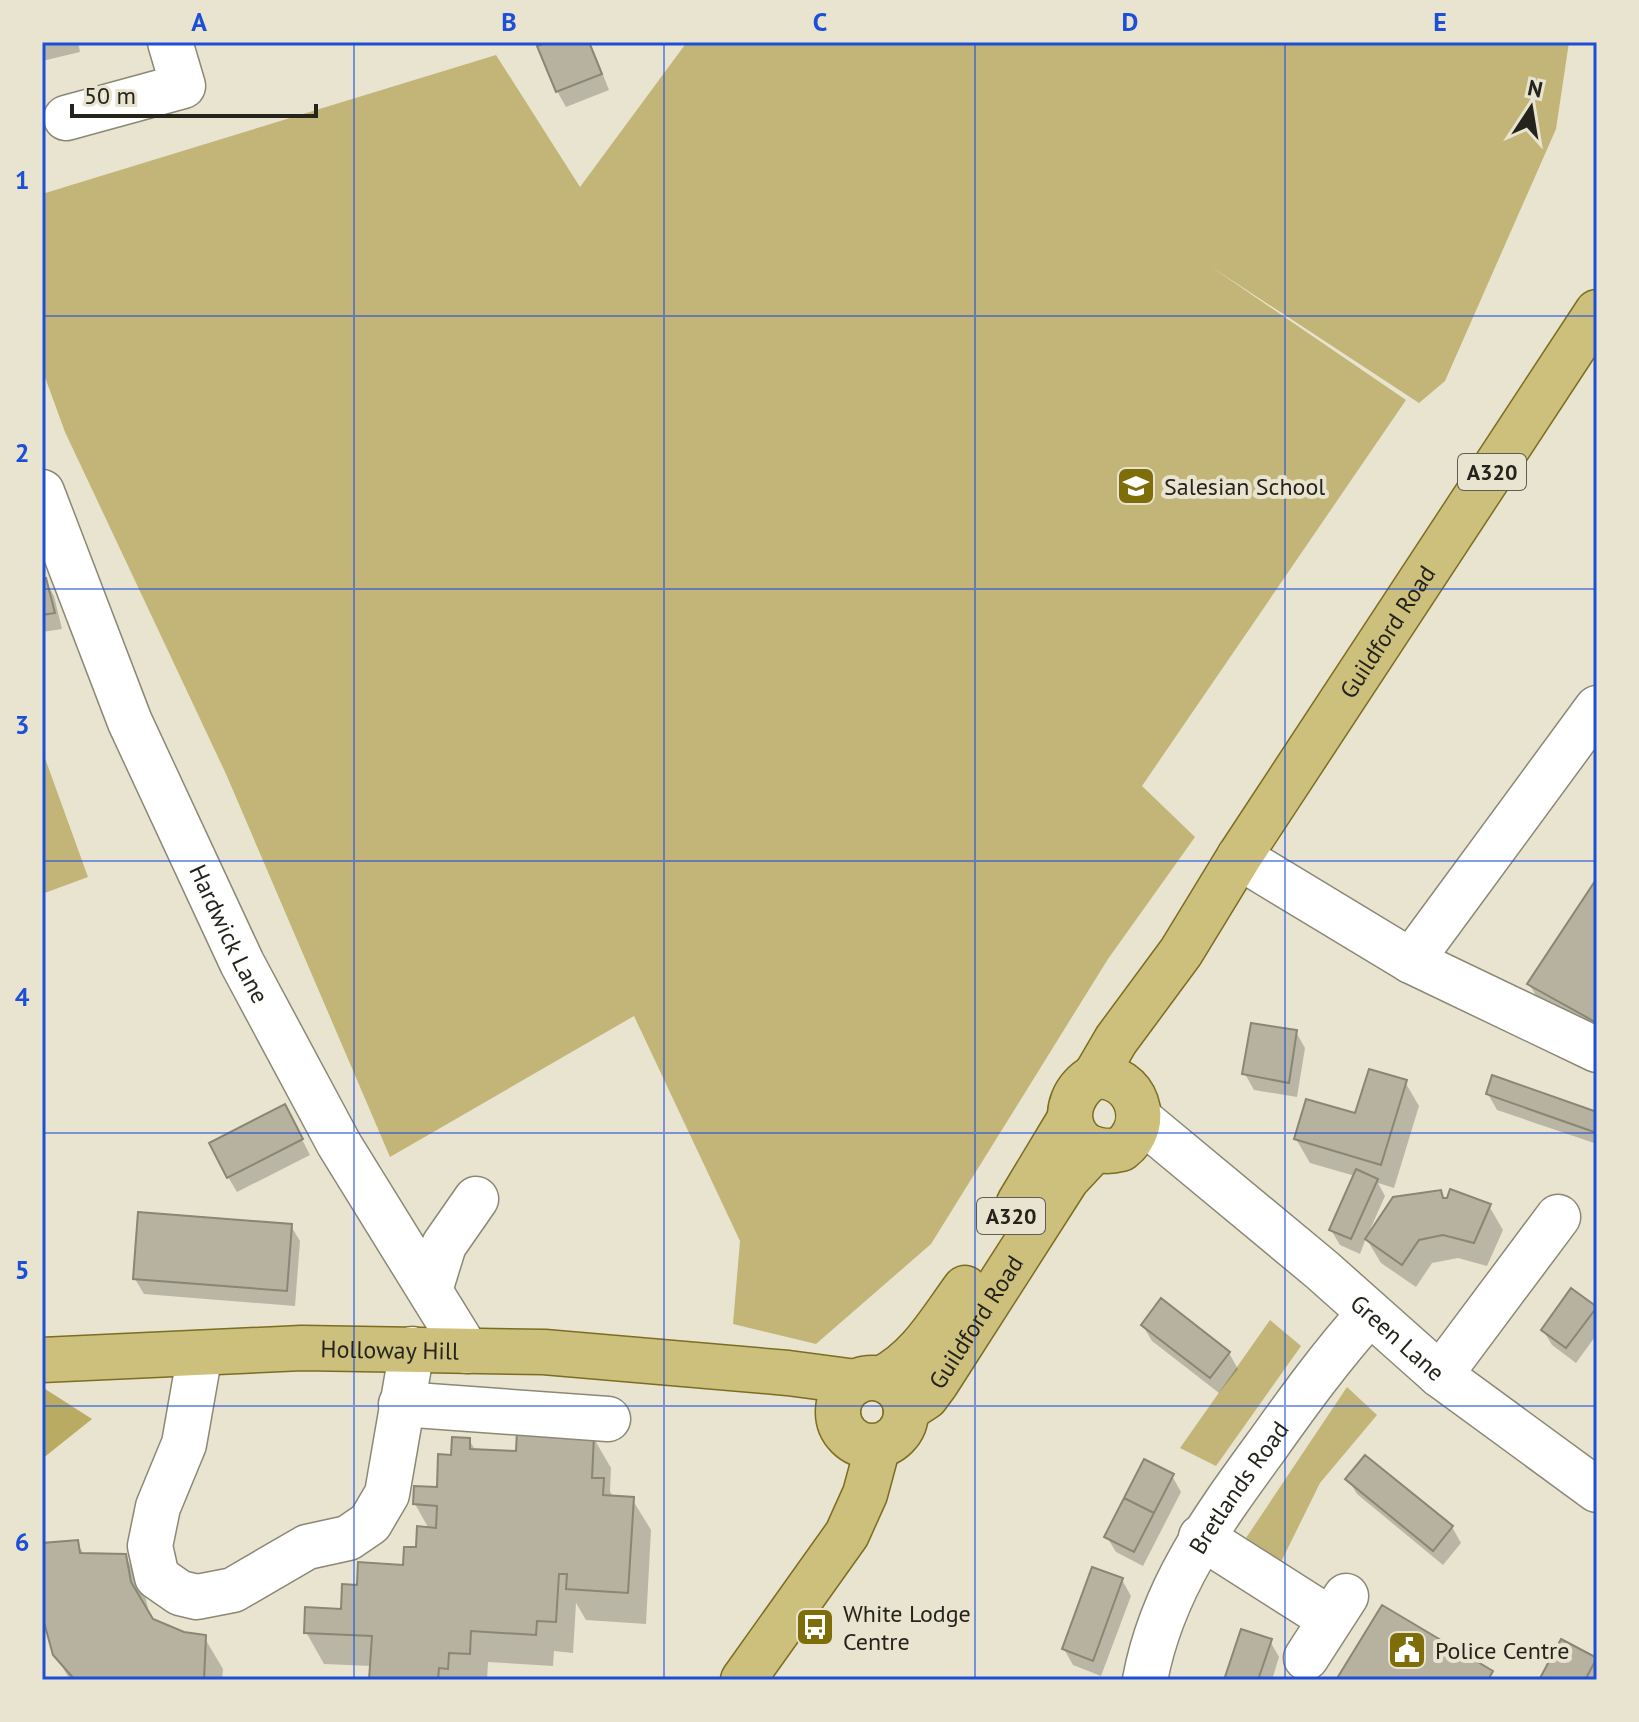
<svg xmlns="http://www.w3.org/2000/svg" width="1639" height="1722" font-family="'PT Sans',sans-serif">
	<style>
		.green { fill: #c3b578 }
		.forest { fill: #baab63 }
		.shadow { fill: #0003 }
		.building { fill: #b6b29f; stroke: #8a8674; stroke-width: 2 }
		.lines { fill: none; stroke-linecap: round; stroke-linejoin: round }
		.minor-casing { stroke: #8c8876; stroke-width: 47 }
		.major-casing { stroke: #7d6d21; stroke-width: 47 }
		.minor { stroke: #fff; stroke-width: 44 }
		.major { stroke: #cdbf7c; stroke-width: 44 }
		.grid { fill: none; stroke: #1d4ed8; stroke-width: 2; stroke-opacity: 0.55 }
		.labels { text-anchor: middle; dominant-baseline: central; stroke-width: 8; stroke-linejoin: round; paint-order: stroke }
		.shield { fill: #e8e4d0; stroke: #605e52; stroke-width: 2 }
		.shield-label { font-size: 22px; font-weight: bold; fill: #25241c }
		.poi-label { font-size: 24px; fill: #25241c; stroke: #e8e4d0; text-anchor: start }
		.street-label { font-size: 24px; fill: #25241c; stroke: #e8e4d0 }
		.neatline { fill: none; stroke: #1d4ed8; stroke-width: 3 }
		.grid-label { font-size: 26px; text-anchor: middle; font-weight: bold; fill: #1d4ed8 }
	</style>
	<rect width="100%" height="100%" fill="#e8e4d0"/>
	<path class="green" d="M687,42H1569L1556,129L1445,381L1419,403L1210,266L1406,400L1142,786L1195,837L1108,959L931,1244L816,1344L733,1324L740,1241L634,1016L390,1157L226,774L65,432L42,369V194L496,55L580,187Z
		M42,750L88,877L42,894Z
		M1270,1320L1301,1346L1216,1466L1180,1448Z
		M1347,1387L1377,1415L1320,1483L1280,1564L1246,1538Z"/>
	<path class="forest" d="M42,1387L92,1419L42,1459Z"/>
	<path class="shadow" d="M42,42H78L80,52L42,61Z
		M553,42H590L609,90L566,107L557,91Z
		M45,580L54,596L62,629L42,632V581Z
		M1597,882V1038L1543,1007L1529,984Z
		M1296,1032L1305,1048L1297,1097L1254,1090L1245,1074Z
		M1405,1082L1419,1106L1394,1188L1378,1183L1385,1196L1369,1232L1440,1193L1444,1200L1489,1206L1503,1230L1487,1266L1458,1258L1432,1263L1416,1287L1381,1263L1366,1238L1360,1254L1340,1245L1331,1230L1355,1176L1310,1163L1296,1139L1356,1116Z
		M1488,1094L1597,1114V1144L1497,1110Z
		M293,1122L310,1155L237,1192L228,1177Z
		M291,1226L300,1241L295,1306L144,1294L135,1279Z
		M1596,1309L1597,1334L1576,1363L1552,1345L1543,1330Z
		M1143,1326L1229,1353L1238,1369L1219,1393L1152,1341Z
		M593,1437L611,1468L610,1491L613,1498L632,1499L651,1530L646,1624L586,1620L576,1603L573,1653L554,1651L553,1666L488,1662L487,1680H371L372,1666L324,1664L306,1632L343,1611L358,1587L405,1567L429,1529L415,1504L438,1489L453,1457L469,1440L476,1451L518,1454Z
		M1172,1476L1181,1492L1143,1566L1116,1552L1107,1537Z
		M1348,1479L1452,1527L1461,1543L1443,1565L1357,1494Z
		M77,1542L84,1555L125,1556L143,1587L151,1621L183,1634L204,1637L223,1669L222,1680H70L55,1654L42,1607V1545Z
		M1122,1580L1131,1596L1101,1676L1073,1665L1064,1649Z
		M1270,1641L1279,1657L1272,1680H1226Z
		M1596,1660L1597,1680H1541Z"/>
	<path class="building" d="M548,42H589L602,74L556,92L537,46Z
		M46,578L55,613L42,615V579Z
		M1597,878V1023L1527,984Z
		M1251,1023L1297,1030L1289,1083L1242,1074Z
		M1369,1069L1407,1080L1381,1165L1294,1139L1306,1099L1355,1113Z
		M1492,1075L1597,1112V1133L1486,1094Z
		M285,1104L303,1139L227,1178L209,1143Z
		M1356,1169L1378,1179L1351,1239L1329,1230Z
		M1450,1189L1491,1204L1474,1243L1443,1235L1419,1240L1402,1265L1365,1239L1393,1197L1441,1190L1443,1198H1447Z
		M138,1212L292,1224L287,1291L133,1279Z
		M1571,1288L1597,1307L1566,1348L1541,1330Z
		M1161,1298L1230,1352L1210,1378L1141,1325Z
		M517,1431L594,1435L592,1478H604L603,1495L634,1497L628,1593L566,1589L567,1574H559L556,1622L537,1621L536,1635L471,1631L470,1654L449,1653L448,1669L439,1668L438,1680H369L372,1636L304,1633L305,1607L341,1609L342,1584L357,1585L358,1562L403,1565L404,1547H416L417,1526L436,1528L437,1506L413,1504L414,1486L437,1487L438,1454L451,1455L452,1437L470,1438V1449L516,1451Z
		M1365,1455L1453,1526L1433,1551L1345,1479Z
		M1144,1459L1174,1474L1154,1513L1124,1498Z
		M1124,1498L1154,1513L1134,1552L1104,1537Z
		M78,1540L80,1553L126,1554L131,1582L153,1619L184,1632L206,1635L204,1680H75L53,1655L42,1615V1543Z
		M1092,1567L1123,1578L1093,1661L1062,1649Z
		M1382,1605L1493,1671L1488,1680H1336Z
		M1241,1629L1272,1639L1258,1680H1224Z
		M1561,1639L1597,1658L1585,1680H1539Z"/>
	<g class="lines">
		<defs>
			<g id="minor">
				<path d="M66,118L183,86L170,42"/>
				<path id="s1" d="M42,492L130,722L242,963L339,1144L467,1351"/>
				<path d="M1239,857L1411,961L1597,1050"/>
				<path d="M1411,961L1597,708"/>
				<path id="s2" d="M1140,1119L1322,1270L1440,1375L1597,1490"/>
				<path d="M431,1287L444,1245L476,1199"/>
				<path d="M200,1353L184,1444L158,1507L150,1546L157,1577L180,1593L197,1597L233,1590L307,1547L348,1538L370,1523L387,1494L412,1349"/>
				<path d="M1440,1375L1558,1217"/>
				<path d="M401,1404L608,1419"/>
				<path d="M1201,1537L1330,1619"/>
				<path d="M1306,1658L1346,1596"/>
				<path id="s3" d="M1145,1680C1162,1588 1214,1518 1268,1444C1300,1399 1332,1355 1369,1314"/>
			</g>
			<g id="major">
				<path id="s4" d="M1095,1076L1116,1040L1181,952L1239,857L1597,312"/>
				<path d="M1095,1076C1137,1075 1154,1124 1121,1149C1069,1162 1051,1102 1095,1076Z"/>
				<path d="M1019,1203L1069,1120"/>
				<path id="s5" d="M42,1360L302,1348L544,1352L788,1373L856,1382"/>
				<circle cx="872" cy="1412" r="34"/>
				<path d="M881,1379C919,1360 940,1322 965,1288"/>
				<path id="s6" d="M906,1410L926,1397L937,1382L1067,1179L1095,1149"/>
				<path d="M743,1680L847,1534L865,1494L878,1446"/>
			</g>
		</defs>
		<use href="#minor" class="minor-casing"/>
		<use href="#major" class="major-casing"/>
		<use href="#minor" class="minor"/>
		<use href="#major" class="major"/>
	</g>
	<path class="grid" d="M354,42V1680M664,42V1680M975,42V1680M1285,42V1680M42,316H1597M42,589H1597M42,861H1597M42,1133H1597M42,1406H1597"/>
	<defs>
		<symbol id="school-square" viewBox="-11 -11 22 22"><rect x="-9" y="-9" width="18" height="18" rx="4" fill="#7f6d09" stroke="#e8e4d0"/><path d="M0-5L7-2L0 1L-7-2ZM-4 1L0 2.5L4 1V4Q0 6-4 4Z" fill="#fff"/></symbol>
		<symbol id="bus-square" viewBox="-11 -11 22 22"><rect x="-9" y="-9" width="18" height="18" rx="4" fill="#7f6d09" stroke="#e8e4d0"/><path d="M-5-6H5V4H4V6H2V4H-2V6H-4V4H-5ZM-3.5-4V0h7V-4ZM-3.5 1.2v1.5H-2V1.2ZM2 1.2v1.5H3.5V1.2Z" fill="#fff"/></symbol>
		<symbol id="civic-square" viewBox="-11 -11 22 22"><rect x="-9" y="-9" width="18" height="18" rx="4" fill="#7f6d09" stroke="#e8e4d0"/><path d="M-.6-6.5H3V-4.5H.6V-3L4-1V1h2V6H-6V1h2V-1L-.6-3ZM-1.2 2.5V6h2.4V2.5Z" fill="#fff"/></symbol>
	</defs>
	<g fill-rule="evenodd">
		<use href="#school-square" x="1114" y="464" width="44" height="44"/>
		<use href="#bus-square" x="793" y="1605" width="44" height="44"/>
		<use href="#civic-square" x="1385" y="1628" width="44" height="44"/>
	</g>
	<g class="labels">
		<g class="shield">
			<rect x="1458" y="454" width="68" height="36" rx="6"/>
			<rect x="977" y="1198" width="68" height="36" rx="6"/>
		</g>
		<g class="shield-label">
			<text x="1492" y="472">A320</text>
			<text x="1011" y="1216">A320</text>
		</g>
		<g class="poi-label">
			<text x="1164" y="486">Salesian School</text>
			<text x="843" y="1613">White Lodge<tspan x="843" dy="28">Centre</tspan></text>
			<text x="1435" y="1650">Police Centre</text>
		</g>
		<g class="street-label">
			<text stroke="none"><textPath href="#s4" startOffset="532">Guildford Road</textPath></text>
			<text stroke="none"><textPath href="#s1" startOffset="480">Hardwick Lane</textPath></text>
			<text stroke="none"><textPath href="#s6" startOffset="114">Guildford Road</textPath></text>
			<text stroke="none"><textPath href="#s2" startOffset="338">Green Lane</textPath></text>
			<text stroke="none"><textPath href="#s5" startOffset="348">Holloway Hill</textPath></text>
			<text stroke="none"><textPath href="#s3" startOffset="216">Bretlands Road</textPath></text>
		</g>
	</g>
	<rect width="1639" height="1722" fill="none" stroke="#e8e4d0" stroke-width="88"/>
	<g transform="translate(1531 108) rotate(12)" stroke="#e8e4d0" stroke-width="6" paint-order="stroke">
	<path d="M0-6L14 30L0 20L-14 30Z" fill="#25241c"/>
	<text y="-12" font-size="22" font-weight="bold" text-anchor="middle" fill="#25241c">N</text>
	</g>
	<path d="M72 104v12h244v-12" fill="none" stroke="#25241c" stroke-width="4"/>
	<text x="84" y="104" font-size="24" fill="#25241c" stroke="#e8e4d0" stroke-width="6" paint-order="stroke">50 m</text>
	<rect x="44" y="44" width="1551" height="1634" class="neatline"/>
	<g class="grid-label">
		<text x="199" y="31">A</text>
		<text x="509" y="31">B</text>
		<text x="820" y="31">C</text>
		<text x="1130" y="31">D</text>
		<text x="1440" y="31">E</text>
		<text x="22" y="189">1</text>
		<text x="22" y="462">2</text>
		<text x="22" y="734">3</text>
		<text x="22" y="1006">4</text>
		<text x="22" y="1279">5</text>
		<text x="22" y="1551">6</text>
	</g>
</svg>
